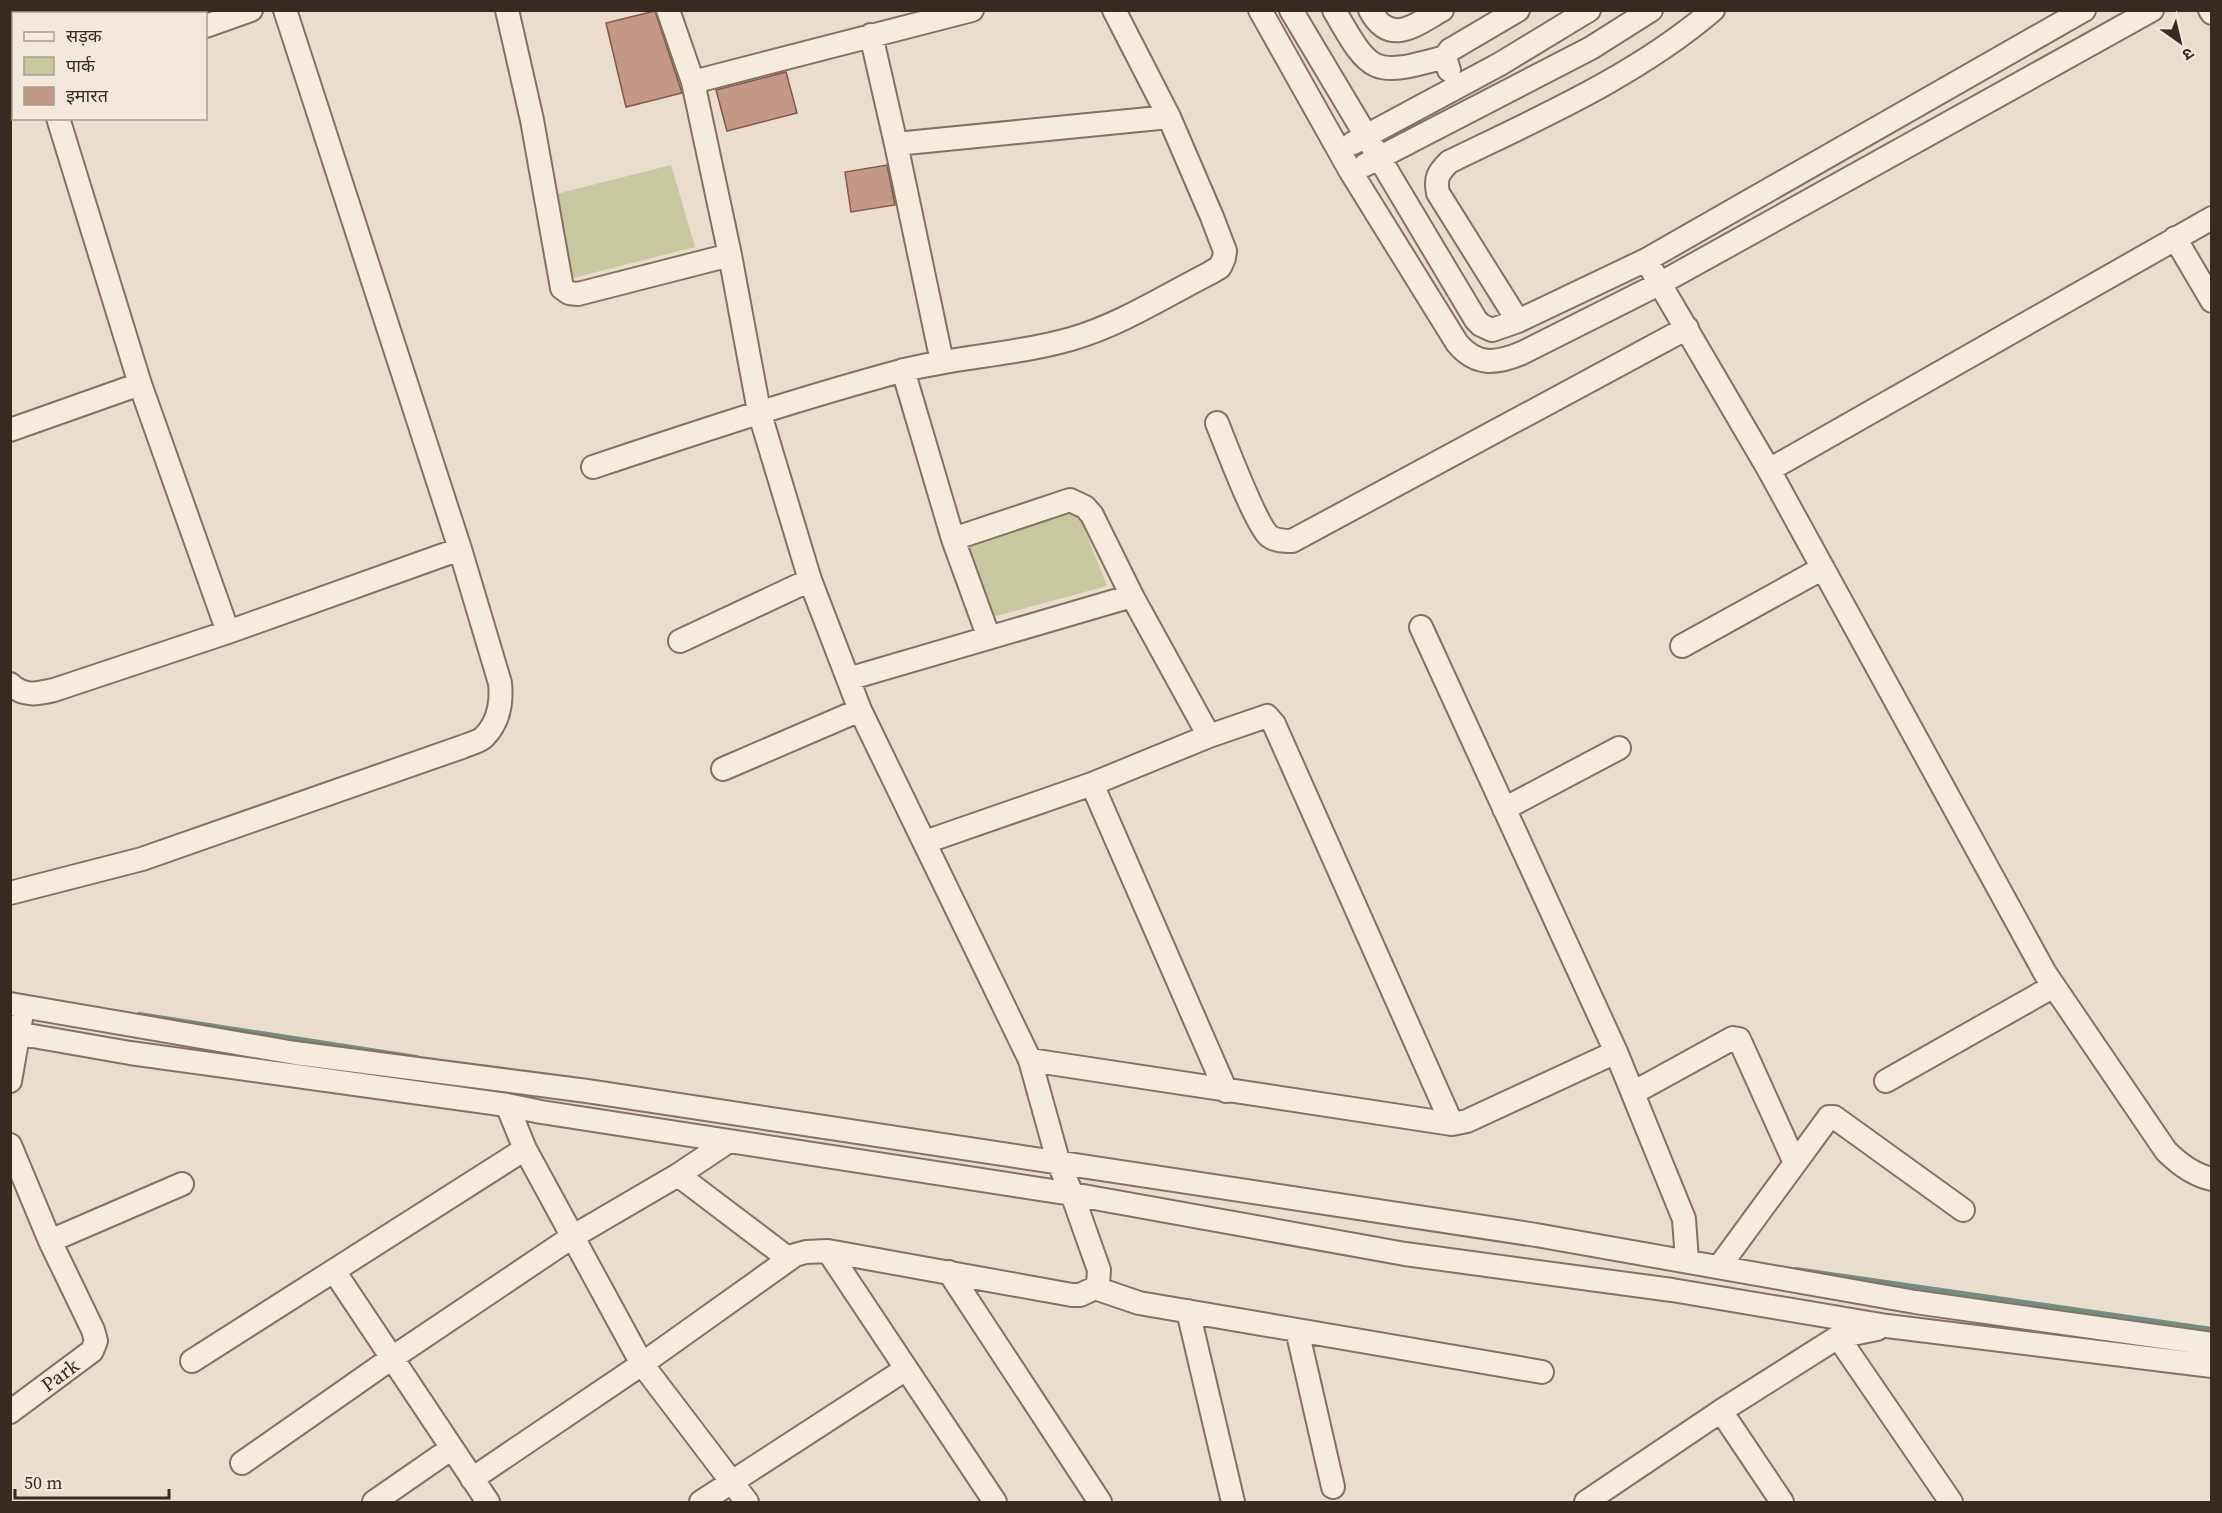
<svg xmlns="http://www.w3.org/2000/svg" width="2222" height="1513" font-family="'Source Serif 4','Noto Sans Devanagari',serif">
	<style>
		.green { fill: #c8c8a0 }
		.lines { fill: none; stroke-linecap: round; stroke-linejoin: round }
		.stream { stroke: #728d83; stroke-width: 6 }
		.building { fill: #c49886; stroke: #82594a; stroke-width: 1.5 }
		.minor-casing { stroke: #857061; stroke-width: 26 }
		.minor { stroke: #f6ecde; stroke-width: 22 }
		.labels { text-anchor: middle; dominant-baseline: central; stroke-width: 6; stroke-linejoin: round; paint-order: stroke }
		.street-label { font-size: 20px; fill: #382a23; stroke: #f3e9da }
	</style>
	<rect width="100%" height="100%" fill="#eaddcb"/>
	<path class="green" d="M671,165L695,247L569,279L548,196Z
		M1077,510L1107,586L988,618L968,541Z"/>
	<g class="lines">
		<path class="stream" d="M139,1015L416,1058
			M1796,1270L2212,1330"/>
	</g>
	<path class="building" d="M655,11L682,93L626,107L606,23Z
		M786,72L797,113L727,131L716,90Z
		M887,165L895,205L851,212L845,172Z"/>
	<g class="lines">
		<defs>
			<path id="minor" d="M507,10L532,120L562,288L569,293L578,294L730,255
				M1260,10L1351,172L1457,343C1476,366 1496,364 1522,353L1661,283L2152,10
				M1291,10L1476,320L1481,325L1492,330L1518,321L1646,260L2084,10
				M1334,10C1371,75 1373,77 1445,57
				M1370,10C1390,47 1415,25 1442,10
				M2210,10L2212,13
				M206,26L251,10
				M871,35L896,144L942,362
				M1449,70L1445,57L1450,50L1518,10
				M693,82L972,10
				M10,92L14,91
				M58,118L140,384L228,632
				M1353,143L1500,64L1589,10
				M896,144L1169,117
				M1365,165L1591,48L1651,10
				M2175,238L2212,301
				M1646,260L1769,470L2045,973L2166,1151C2179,1164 2193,1175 2212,1179
				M1518,321L1438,193C1435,178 1438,173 1449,162C1539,118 1636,76 1713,10
				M903,370L953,539L989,638
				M1217,423C1226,445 1255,523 1269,536C1276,541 1284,541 1292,541L1687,328
				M10,430L140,384
				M593,467C695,433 797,399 901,371C957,356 1016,355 1071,339C1120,325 1165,296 1210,273L1220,267L1224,258L1225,251L1212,217L1169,117L1114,10
				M1769,470L2212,218
				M953,539L1070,500L1085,507L1092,515L1132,596L1209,736
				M1421,627L1616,1052L1684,1219L1687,1260
				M680,641L810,580
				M1682,646L1823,568
				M848,679L1132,596
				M10,684C24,697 37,694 54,690L228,632L460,549
				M723,769L860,710
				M1092,784L1226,1091
				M1504,809L1619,748
				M925,842L1092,784L1209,736L1267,716L1274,724L1452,1124
				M10,893L142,859L462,747C469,744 479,742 484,737C499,722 502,703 500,683L460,549L285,10
				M10,1004L295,1053L587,1091L1536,1235L1915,1302L2212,1344
				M10,1032L130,1053L507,1105L541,1112L1072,1194L1405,1254L1672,1290L1887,1326L2212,1366
				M1030,1060L1452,1124L1467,1121L1616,1052
				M10,1081L21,1019
				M1886,1081L2054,986
				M1633,1093L1733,1038L1739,1039L1795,1163
				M507,1105L525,1149L642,1364L747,1502
				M10,1145L50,1241L93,1330L96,1341L92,1351L10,1412
				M678,1175L789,1259
				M50,1241L182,1184
				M828,1251L995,1502
				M1719,1267L1829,1117H1834L1963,1210
				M334,1271L488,1502
				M949,1272L1100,1502
				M1095,1288L1139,1303L1542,1372
				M1188,1311L1233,1502
				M1297,1330L1333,1487
				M1838,1337L1951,1502
				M192,1361L525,1149
				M1721,1411L1782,1502
				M242,1463L392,1358L572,1237L678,1175L729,1141
				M472,1479L642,1364L795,1255L806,1252L828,1251L1072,1295H1080L1095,1288L1098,1284L1099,1270L1072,1194L1059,1164L1030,1060L860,710L810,580L759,411L730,255L693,82L668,10
				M374,1502L452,1448
				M701,1502L906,1369
				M1586,1502L1721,1411L1838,1337L1877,1329"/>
		</defs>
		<use href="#minor" class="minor-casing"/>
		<use href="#minor" class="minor"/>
	</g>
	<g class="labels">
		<g class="street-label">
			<text transform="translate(60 1375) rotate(-36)">Park</text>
		</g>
	</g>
	<rect width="2222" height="1513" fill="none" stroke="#382a23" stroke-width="24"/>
	<rect x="12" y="12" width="195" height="108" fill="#f3e9da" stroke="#a89d91" stroke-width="1.5"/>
	<rect x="24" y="32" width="30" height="9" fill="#f6ecde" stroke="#a89d91" stroke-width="1.5"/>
	<text x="66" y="42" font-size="18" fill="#382a23">सड़क</text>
	<rect x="24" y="57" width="30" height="18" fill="#c8c8a0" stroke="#a89d91" stroke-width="1.5"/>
	<text x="66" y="72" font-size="18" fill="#382a23">पार्क</text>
	<rect x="24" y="87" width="30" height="18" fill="#c49886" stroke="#a89d91" stroke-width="1.5"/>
	<text x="66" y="102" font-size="18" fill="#382a23">इमारत</text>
	<g transform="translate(2180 42) rotate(146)" stroke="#f3e9da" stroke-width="4.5" paint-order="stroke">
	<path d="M0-4.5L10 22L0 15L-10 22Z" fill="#382a23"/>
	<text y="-9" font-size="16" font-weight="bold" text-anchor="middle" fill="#382a23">उ</text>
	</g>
	<path d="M15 1489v9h154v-9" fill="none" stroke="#382a23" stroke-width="3"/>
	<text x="24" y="1489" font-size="18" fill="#382a23" stroke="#f3e9da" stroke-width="4.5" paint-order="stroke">50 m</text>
</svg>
